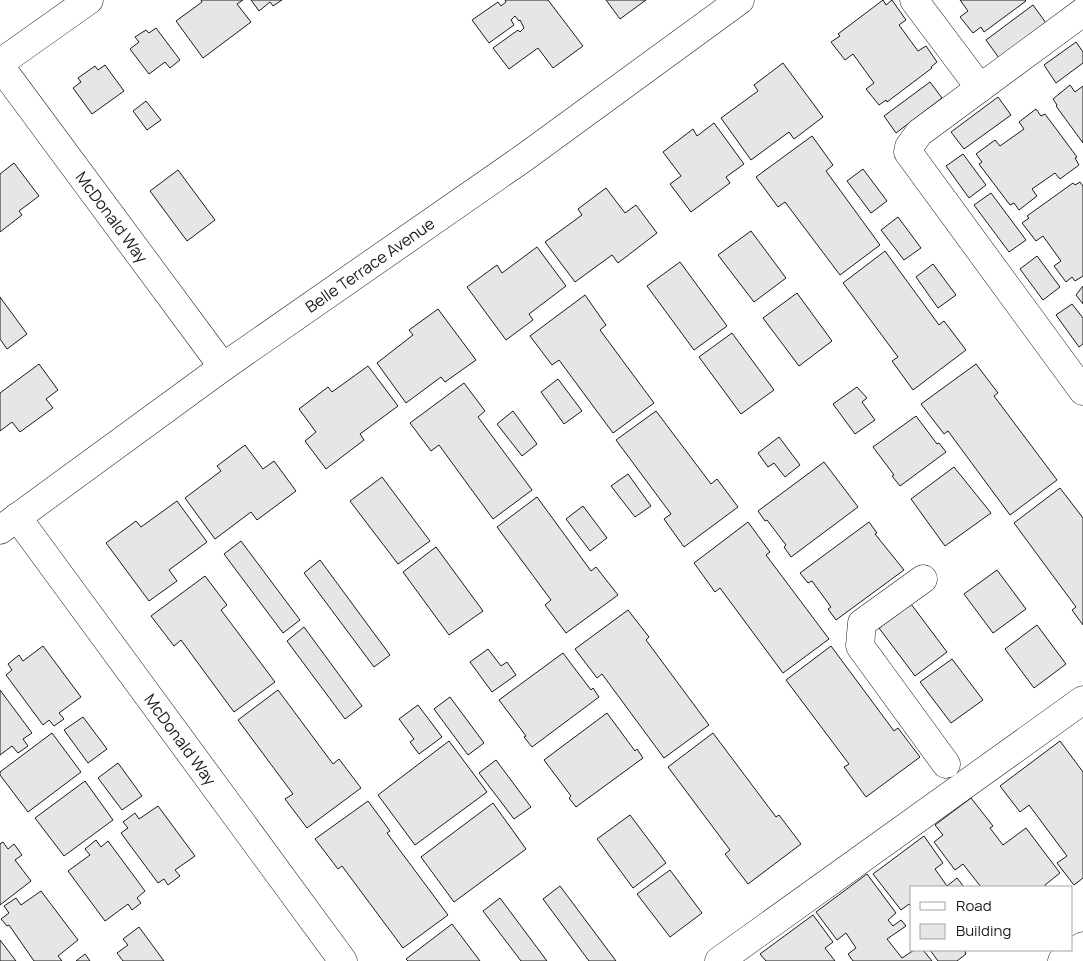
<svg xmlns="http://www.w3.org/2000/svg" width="1083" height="961" font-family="Manrope,sans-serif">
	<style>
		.building { fill: #e6e6e6; stroke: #1a1a1a }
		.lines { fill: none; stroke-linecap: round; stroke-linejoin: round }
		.minor-casing { stroke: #1a1a1a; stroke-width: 29 }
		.minor { stroke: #fff; stroke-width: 28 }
		.labels { text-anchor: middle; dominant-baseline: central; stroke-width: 4; stroke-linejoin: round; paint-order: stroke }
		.street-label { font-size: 16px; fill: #1a1a1a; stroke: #fff }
	</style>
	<rect width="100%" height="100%" fill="#fff"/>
	<path class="building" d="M201,0H243L237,4L251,22L203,58L176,21L202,2Z
		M251,0H282L273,6L270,2L259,11Z
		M505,0H548L583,46L553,68L538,48L509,69L493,48L518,30L520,32L524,28L520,20L519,21L515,16L511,20L514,25L489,43L472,20L498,2L501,6L506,2Z
		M606,0H646L620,19Z
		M883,0L886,5L892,0L906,20L899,25L918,51L926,46L937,62L931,67L932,68L887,102L886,100L879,105L866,89L874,83L853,54L845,60L831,42L840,36L838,34Z
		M960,0H1025L1026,1L984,32L981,27L973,33L960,17L968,11Z
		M1033,5L1046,23L999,58L986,40Z
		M156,28L180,60L170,68L165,62L149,74L130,49L139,42L135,37L146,30L149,33Z
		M1076,42L1083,52V63L1056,83L1044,65Z
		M783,63L823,117L794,139L789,132L751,160L721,118L758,91L754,85Z
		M105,65L124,91L92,114L73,88L81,82L78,78L95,66L98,70Z
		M930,82L942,98L896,133L884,116Z
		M1070,85L1075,92L1083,86V143L1056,106L1057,105L1053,99Z
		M998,97L1011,115L964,149L951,132Z
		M146,101L161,120L147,130L133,111Z
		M1036,109L1041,116L1045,114L1077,157L1075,158L1079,165L1060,179L1055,173L1032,189L1037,196L1019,210L1014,203L1010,205L979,164L982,162L976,154L995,140L1000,146L1024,129L1019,122Z
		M714,123L744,164L726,177L730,183L691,212L670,184L681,176L663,152L693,129L697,136Z
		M812,136L833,165L826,171L880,245L840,275L785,202L778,207L756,177Z
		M963,154L986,185L969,198L946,166Z
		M14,163L39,196L19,211L22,215L0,232V174Z
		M863,169L887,201L871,213L847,181Z
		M178,170L215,220L187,241L150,191Z
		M1080,182L1083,186V276L1075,281L1072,277L1066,282L1054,266L1061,261L1043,236L1036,241L1022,223L1029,218L1027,216L1073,183L1075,185Z
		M606,188L625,213L636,205L657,233L618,263L612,255L575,282L545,242L582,215L578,209Z
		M991,193L1026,240L1009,252L974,205Z
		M898,217L921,248L904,260L881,230Z
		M751,231L786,278L754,302L718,255Z
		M537,247L566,286L529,314L533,320L506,340L467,287L497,265L502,273Z
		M885,251L939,325L944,321L966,350L913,390L892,361L898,357L843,283Z
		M1037,256L1060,287L1043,300L1020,269Z
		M680,262L727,326L694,350L647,286Z
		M933,264L956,295L938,308L916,277Z
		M1083,286V304L1076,295Z
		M797,293L832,341L799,366L763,318Z
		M585,295L606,325L600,330L654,403L613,433L559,360L552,365L530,336Z
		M0,297L27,334L7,349L0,339Z
		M1072,304L1083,318V344L1079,347L1056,315Z
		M438,309L476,360L445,382L441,377L406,403L377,363L413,335L409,330Z
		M732,333L774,390L741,414L699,357Z
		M39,364L58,390L46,399L53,408L20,432L12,422L0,431V393Z
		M976,364L998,393L994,396L1057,480L1010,515L948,431L944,434L921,404Z
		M368,366L398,406L360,434L364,440L326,469L305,441L316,432L299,409L328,387L332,392Z
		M558,379L582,411L564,424L541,392Z
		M464,383L485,411L478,417L532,490L493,519L439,445L431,451L410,423Z
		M857,387L867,398L862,402L875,420L855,434L833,404Z
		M513,411L537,444L522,456L497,424Z
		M656,411L711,484L717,479L738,507L684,547L664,519L671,514L616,440Z
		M916,416L937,444L939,443L946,452L900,486L892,476L894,475L873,447Z
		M779,437L800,465L785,477L774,463L768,467L758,453Z
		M245,445L263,469L274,461L296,491L257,520L251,512L215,539L185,498L221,471L217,466Z
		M824,462L858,507L791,557L784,547L786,545L767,520L765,521L758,511Z
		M954,467L991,513L945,546L911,499Z
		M628,474L651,506L635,517L611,486Z
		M382,477L430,541L398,564L350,501Z
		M1060,488L1083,518V625L1072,610L1076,607L1014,523Z
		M537,497L591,571L596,567L618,595L566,633L545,605L551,600L497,527Z
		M177,501L207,542L169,570L177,581L149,601L106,543L136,521L141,527Z
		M583,506L607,538L590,551L566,519Z
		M748,522L770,552L766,555L829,639L783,673L720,588L715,592L694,563Z
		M869,522L877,533L875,534L904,570L836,620L828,609L831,607L812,581L808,583L800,573Z
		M241,541L300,620L283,633L224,554Z
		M436,547L483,611L449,635L403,572Z
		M320,560L390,655L374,667L304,573Z
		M997,570L1026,609L993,633L964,594Z
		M205,576L227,605L221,610L275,682L234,712L181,640L174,646L151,616Z
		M911,604L947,652L915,676L879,628Z
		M628,610L649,637L646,640L709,725L664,758L602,674L597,678L575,649Z
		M1037,625L1066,664L1034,688L1005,649Z
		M304,627L362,706L345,719L287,641Z
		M43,646L81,697L59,713L64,719L54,726L49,720L43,725L6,675L12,670L8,664L19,655L23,661Z
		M831,646L894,731L898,728L920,757L866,797L844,767L849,764L786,680Z
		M488,649L501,666L507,662L516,675L492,692L470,662Z
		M563,653L591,690L593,688L599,697L532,747L524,737L526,736L499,700Z
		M952,659L983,700L951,723L920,682Z
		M0,690L32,733L23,739L28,746L18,753L12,746L0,755Z
		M278,690L333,764L339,759L361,788L307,828L285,799L293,794L238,720Z
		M450,697L484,743L468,755L434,709Z
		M418,705L442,737L419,754L410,742L414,739L399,719Z
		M607,713L635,751L637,749L643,758L576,807L569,798L571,796L544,760Z
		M83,717L107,749L88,763L64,730Z
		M52,733L81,772L28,812L0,775V772Z
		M713,733L776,817L779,815L801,844L748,884L725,854L730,850L668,767Z
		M449,741L487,792L415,845L378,795Z
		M1060,741L1083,772V878L1074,885L1057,863L1067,856L1029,805L1020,812L1000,786Z
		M496,760L531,807L514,819L479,773Z
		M118,763L142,796L122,810L98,778Z
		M85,781L113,820L64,856L35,818Z
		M971,798L993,826L990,828L1003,845L1026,828L1060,873L1045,885L1046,887H981L963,864L955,870L934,842L943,835L935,825Z
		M368,801L390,831L387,833L448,915L403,948L342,866L338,869L315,839Z
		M493,803L526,849L454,902L421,857Z
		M158,806L195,856L175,870L180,876L168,885L164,879L158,883L121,833L128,828L123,822L135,813L139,819Z
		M630,815L666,863L633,888L597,839Z
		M924,836L943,863L935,869L947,886L957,878L964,887H912V908L909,904L901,910L873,874Z
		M96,840L101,847L108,841L145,891L137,898L141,903L132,910L128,904L105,921L68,871L90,855L85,849Z
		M3,842L8,849L14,844L22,855L15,860L31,881L0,905V844Z
		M670,870L702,913L670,937L637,894Z
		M867,874L896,913L888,920L893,926L901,920L906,926L887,939L902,958L914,950H923L932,961H853L848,954L856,948L846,933L837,940L816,912Z
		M560,886L616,961H589L543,899Z
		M41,891L78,940L58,956L62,961H34L9,925L7,926L1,919L9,913L4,906L16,898L21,905Z
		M500,898L547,961H521L483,911Z
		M813,915L833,942L825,948L835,961H766L760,954Z
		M452,924L480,961H408L406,959Z
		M139,927L164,961H123L117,953L128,945L123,939Z
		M0,940L16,961H0Z
		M930,950H964L966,954L957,961H938Z
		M85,954L90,961H76Z"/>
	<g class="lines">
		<defs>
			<g id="minor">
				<path d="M914,0L980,88"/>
				<path d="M1083,12L919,133L909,147L908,152L1083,391"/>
				<path d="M0,63L89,0"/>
				<path id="s1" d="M0,66L223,367"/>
				<path id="s2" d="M17,517L343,961"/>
				<path id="s3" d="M0,530L223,367L525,157L740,0"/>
				<path d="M923,579L862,623L860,646L946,764"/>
				<path d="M719,961L1083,700"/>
				<path d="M1062,961L1083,946"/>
			</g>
		</defs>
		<use href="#minor" class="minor-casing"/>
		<use href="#minor" class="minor"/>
	</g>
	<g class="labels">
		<g class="street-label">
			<text stroke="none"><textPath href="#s1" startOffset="188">McDonald Way</textPath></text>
			<text stroke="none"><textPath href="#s3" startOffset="455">Belle Terrace Avenue</textPath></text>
			<text stroke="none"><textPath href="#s2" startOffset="276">McDonald Way</textPath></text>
		</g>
	</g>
	<rect x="910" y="886" width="162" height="65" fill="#ffffff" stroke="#a3a3a3"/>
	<rect x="920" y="902" width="25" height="8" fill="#ffffff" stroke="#a3a3a3"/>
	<text x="956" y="911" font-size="15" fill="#1a1a1a">Road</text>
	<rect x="920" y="924" width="25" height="15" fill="#e6e6e6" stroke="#a3a3a3"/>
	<text x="956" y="936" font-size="15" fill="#1a1a1a">Building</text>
</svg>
